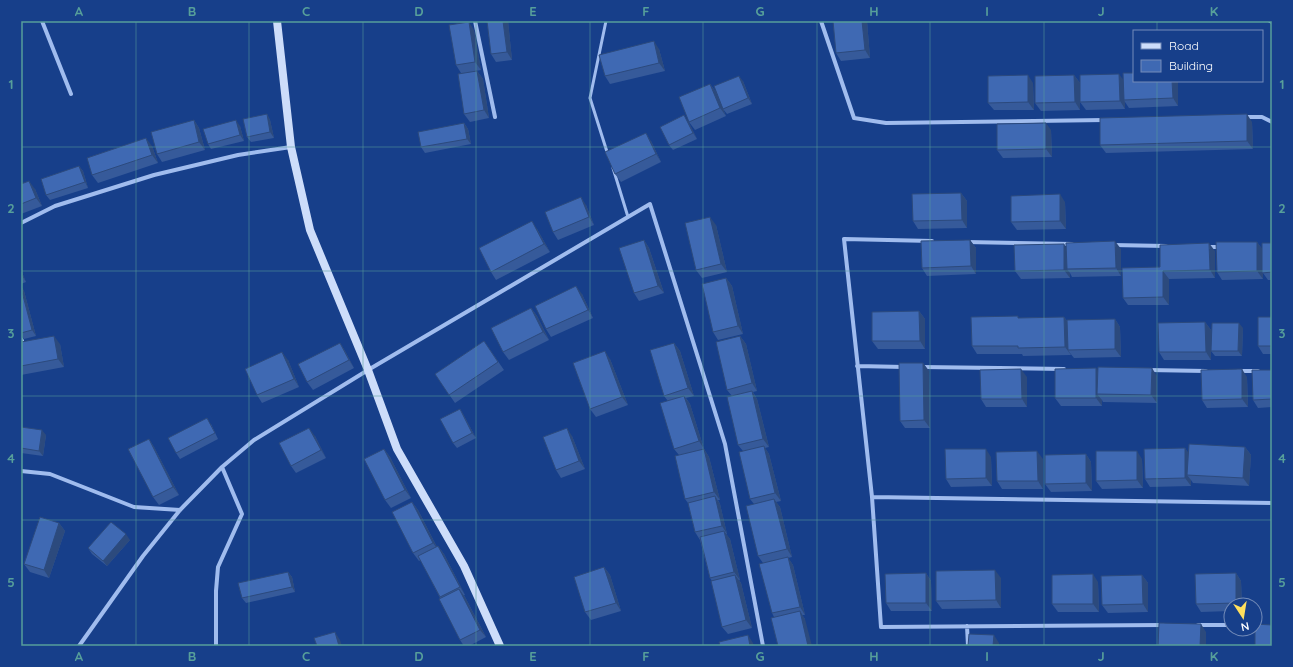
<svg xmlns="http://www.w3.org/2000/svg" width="1293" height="667" font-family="Quicksand,sans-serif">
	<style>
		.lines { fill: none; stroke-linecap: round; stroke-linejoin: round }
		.lane { stroke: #a0bcee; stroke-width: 3 }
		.street { stroke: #a0bcee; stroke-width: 4 }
		.secondary { stroke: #cdddfa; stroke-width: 8 }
		.wall { fill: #365a9a }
		.shaded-wall { fill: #2c4a7d }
		.building { fill: #3f69b3; stroke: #2c4a7d }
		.grid { fill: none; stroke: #579f9a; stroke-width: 1; stroke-opacity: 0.55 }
		.neatline { fill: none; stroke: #579f9a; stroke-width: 1.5 }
		.grid-label { font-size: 13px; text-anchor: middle; font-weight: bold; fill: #579f9a }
	</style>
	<rect width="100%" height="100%" fill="#173f8a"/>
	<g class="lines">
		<path class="lane" d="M606,21L590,98L608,155
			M613,168L628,217"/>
		<path class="street" d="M42,21L71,94
			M475,21L495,117
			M821,21L854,118L886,123L1105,120
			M1270,21L1272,22
			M1244,117H1262L1272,122
			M21,223L55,206L154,175L238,155L291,147
			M966,242L1072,244
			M1112,245L1166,246
			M1206,247H1222
			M21,339L22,341
			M857,366L904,367
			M922,367L1064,369
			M1148,370L1206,371
			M1238,371H1258
			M21,471L50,474L134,507L180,510
			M872,497L844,239L932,241
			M1163,625L881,627L872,497L1272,503
			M1198,625H1231
			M967,626L968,646
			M79,646L143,556L180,510L222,467L254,440L368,370L650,204L725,444L763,646
			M216,646V591L218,567L242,514L222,467"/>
		<path class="secondary" d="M277,21L291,147L310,230L368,370L397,449L464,566L500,646"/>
	</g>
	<path class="wall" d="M487,21H508L512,60L496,62L491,54Z
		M867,21L870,58L841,61L836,53Z
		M474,30L481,70L470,72L477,71L483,79L489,118L470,122L464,114L461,73L456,65Z
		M659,49L665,71L610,84L605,76Z
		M1074,75L1080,83L1123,80L1134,81H1178V106L1129,108L1125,102V109L1086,110L1080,102V110L1041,111L1035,103Z
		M743,81L752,104L727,114L723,109Z
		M1033,83L1034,110H994L988,103Z
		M710,84L716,92L726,116L695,130L689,122Z
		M267,114L270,120L274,138L251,142L247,137Z
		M194,120L199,128L205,150L162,162L157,154Z
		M688,121L697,139L673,150L669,145Z
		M1252,122L1253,149L1106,153L1100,145Z
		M464,123L468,129L471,144L425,153L421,147Z
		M240,126L244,141L211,149L208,144Z
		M1051,130L1052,157L1003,158L997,150Z
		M651,141L661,162L621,182L615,174Z
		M152,146L158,163L98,183L92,175Z
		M79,166L83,171L88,188L50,200L46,195Z
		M21,184L35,189L42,206L21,214Z
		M961,193L967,201V228L918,229L913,221Z
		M1065,202L1066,229L1017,230L1011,222Z
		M586,205L594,225L558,240L553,232Z
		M716,225L727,272L702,278L696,270Z
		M537,229L550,252L496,280L491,272Z
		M644,240L649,248L664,293L639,301L634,293Z
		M970,240L976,248V274L927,276L922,268Z
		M1257,242L1262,249L1272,243V280H1268L1263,273V279L1222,280L1217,272Z
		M1066,248L1121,249V276L1072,277L1070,273V278L1021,279L1015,271Z
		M1215,251V278L1169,279V305H1128L1123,298L1160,267Z
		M21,270L26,282L21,284Z
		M726,278L732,286L743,334L718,340L713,332Z
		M21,286L24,291L36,336L24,339L21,335Z
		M582,294L593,318L551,337L546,329Z
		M531,308L537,316L549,340L509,360L503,352Z
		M919,311L925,319V349H878L872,341Z
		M1064,317L1068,322L1115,319L1120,327L1121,357L1074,358L1070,353L1071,355L1023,356L1022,354H977L972,346L1019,318Z
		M1272,317V354H1263L1258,346Z
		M1205,322L1211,330V346L1243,328L1242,356H1215L1211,351V360H1164L1159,352Z
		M740,336L746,344L757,391L753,392L757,399L769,447L765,448L769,454L781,501L776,502L780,507L792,557L788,558L793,565L805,615H802L805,619L774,617L772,613L763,563L758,556L754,504L750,499L743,451L738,445L732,396L727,390Z
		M484,341L504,370L455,403L435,374Z
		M21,342L60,344L64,367L21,375Z
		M340,343L345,351L354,368L313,390L307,382Z
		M674,343L680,351L694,396L686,398L690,404L704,449L709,457L720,500H718L720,504L727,534H726L730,539L740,580H739L741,583L752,628L728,634L722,627L712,581L710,578L700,540L695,532L688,503L685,499L679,455L674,449L668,401L664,396Z
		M610,359L628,405L596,417L590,409Z
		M288,360L299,387L262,403L257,395Z
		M923,363L929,371L930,428H905L900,421Z
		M1272,370V407L1258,408L1253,400Z
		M1098,372L1157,376V403L1103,402L1102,400V406H1061L1055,398Z
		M1027,377V407H986L981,399Z
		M1247,377L1248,407L1207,408L1202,400Z
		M460,409L463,414L476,438L457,448L453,443Z
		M211,424L218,439L180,459L176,453Z
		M21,427L46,435L43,456L21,453Z
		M315,436L326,458L296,473L291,466Z
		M572,436L585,469L561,478L556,470Z
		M149,439L154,447L179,495L159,505L153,497Z
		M1245,447L1251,455L1249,486L1193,483L1191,480V486L1150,487L1145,479L1185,448L1188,453Z
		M384,449L390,457L411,498L391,508L385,500Z
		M1086,454L1091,462L1092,491L1051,492L1045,484Z
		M991,457L992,486L951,487L946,479Z
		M1043,459V489H1002L997,481Z
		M1142,459L1143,488L1102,489L1096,481Z
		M412,502L418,510L437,547L438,546L444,554L465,595H464L486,637L469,646H464L460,640L440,598L421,560L419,561L413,553Z
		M59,523L65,531L49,578L30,572L24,564Z
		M130,540L107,566L92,554L88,548Z
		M604,567L610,575L621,611L591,620L585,612Z
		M288,572L292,577L295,592L246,603L242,598Z
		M926,573L931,581L932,611H891L886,603Z
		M1236,573L1241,581L1242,605H1231V611L1201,612L1196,604Z
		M1142,575L1148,583V612L1108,613L1102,605Z
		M1001,578V608L942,609L936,601Z
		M1098,582L1099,612H1058L1052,604Z"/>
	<path class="shaded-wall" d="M503,21H508L512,60L507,52Z
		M862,21H867L870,58L865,50Z
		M469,22L474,30L481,70L475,62Z
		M654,41L659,49L665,71L659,63Z
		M477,71L483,79L489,118L484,110Z
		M1119,74L1125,82L1124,100L1125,102V109L1120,101Z
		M1028,75L1033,83L1034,110L1028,102Z
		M1074,75L1080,83V110L1075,102Z
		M739,76L743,81L752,104L748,98Z
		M1172,81H1178V106L1173,98Z
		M710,84L716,92L726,116L720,108Z
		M267,114L270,120L274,138L270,132Z
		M1247,114L1252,122L1253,149L1247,141Z
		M684,115L688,121L697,139L693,133Z
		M194,120L199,128L205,150L199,142Z
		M236,120L240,126L244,141L240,135Z
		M464,123L468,129L471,144L467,139Z
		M1046,123L1051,130L1052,157L1046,149Z
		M646,133L651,141L661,162L656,154Z
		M146,138L152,146L158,163L152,155Z
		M79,166L83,171L88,188L85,182Z
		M29,181L35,189L42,206L36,198Z
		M961,193L967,201V228L962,220Z
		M1060,194L1065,202L1066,229L1060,221Z
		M581,197L586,205L594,225L589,217Z
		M710,217L716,225L727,272L721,264Z
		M532,221L537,229L550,252L544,244Z
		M644,240L649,248L664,293L658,286Z
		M970,240L976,248V274L971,266Z
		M1115,241L1121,249V276L1116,268Z
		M1257,242L1263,250V279L1257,271Z
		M1209,243L1215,251V278L1210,270Z
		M1064,244L1069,252L1067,269L1070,273V278L1064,270Z
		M21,270L26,282L21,274Z
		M1163,271L1169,279V305L1163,297Z
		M726,278L732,286L743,334L738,326Z
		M21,286L24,291L36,336L32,330Z
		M576,286L582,294L593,318L588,310Z
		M531,308L537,316L549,340L543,332Z
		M919,311L925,319V349L920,341Z
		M1064,317L1070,325L1068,350L1070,353L1071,355L1065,347Z
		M1115,319L1120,327L1121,357L1115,349Z
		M1205,322L1211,330V360L1206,352Z
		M1239,323L1243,328L1242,356L1238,351Z
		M54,336L60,344L64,367L58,359Z
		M740,336L746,344L757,391L752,383Z
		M340,343L345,351L354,368L349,360Z
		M674,343L680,351L694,396L688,388Z
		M605,351L610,359L628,405L622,397Z
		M282,352L288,360L299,387L294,379Z
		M923,363L929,371L930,428L924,420Z
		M1096,368L1101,376L1097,394L1102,400V406L1096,398Z
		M1152,368L1157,376V403L1151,395Z
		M1021,369L1027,377V407L1022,399Z
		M1242,369L1247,377L1248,407L1242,399Z
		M752,391L757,399L769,447L763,439Z
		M684,396L690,404L704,449L699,441Z
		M460,409L463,414L476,438L472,433Z
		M309,428L315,436L326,458L321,450Z
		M567,428L572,436L585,469L579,461Z
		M42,430L46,435L43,456L39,451Z
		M149,439L154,447L179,495L173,487Z
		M764,446L769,454L781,501L775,493Z
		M1245,447L1251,455L1249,486L1243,478Z
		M1185,448L1191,456L1187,475L1191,480V486L1185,478Z
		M384,449L390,457L411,498L405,490Z
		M704,449L709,457L720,500L714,492Z
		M986,449L991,457L992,486L986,478Z
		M1037,451L1043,459V489L1038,481Z
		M1137,451L1142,459L1143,488L1137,480Z
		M1086,454L1091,462L1092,491L1086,483Z
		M715,496L720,504L727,534L722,526Z
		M774,499L780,507L792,557L787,549Z
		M412,502L418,510L439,551L433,543Z
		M59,523L65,531L49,578L44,570Z
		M724,531L730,539L740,580L734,572Z
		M126,534L130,540L107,566L103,561Z
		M438,546L444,554L465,595L460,587Z
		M788,557L793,565L805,615L800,607Z
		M604,567L610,575L621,611L616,603Z
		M995,570L1001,578V608L996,600Z
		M288,572L292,577L295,592L292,587Z
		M926,573L931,581L932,611L926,603Z
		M1236,573L1241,581L1242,605H1238L1236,603Z
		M1093,574L1098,582L1099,612L1093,604Z
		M735,575L741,583L752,628L746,620Z
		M1142,575L1148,583V612L1143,604Z
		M459,589L465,597L486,637L480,630Z
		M800,611L805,619L812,646H808Z
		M1201,624L1206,632V646H1200Z
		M335,632L340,640L342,646H339Z
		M748,635L753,643L754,646H750Z
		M994,635L999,643V646H993Z"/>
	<path class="building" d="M487,21H503L507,52L491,54Z
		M833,21H862L865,50L836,53Z
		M469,22L475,62L456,65L449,25Z
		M654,41L659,63L605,76L599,55Z
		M477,71L484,110L464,114L458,74Z
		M1123,73H1134V81H1172L1173,98L1124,100Z
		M1119,74L1120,101L1080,102V75Z
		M1028,75V102L988,103V76Z
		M1074,75L1075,102L1035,103V76Z
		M739,76L748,98L723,109L714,86Z
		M710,84L720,108L689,122L679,97Z
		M267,114L270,132L247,137L243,119Z
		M1247,114V141L1100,145V118Z
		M684,115L693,133L669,145L660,127Z
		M194,120L199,142L157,154L151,132Z
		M236,120L240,135L208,144L203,129Z
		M464,123L467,139L421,147L418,132Z
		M1046,123V149L997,150V124Z
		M646,133L656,154L615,174L605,152Z
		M146,138L152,155L92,175L87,158Z
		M79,166L85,182L46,195L41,179Z
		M29,181L36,198L21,204V184Z
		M961,193L962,220L913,221L912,194Z
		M1060,194V221L1011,222V196Z
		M581,197L589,217L553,232L545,212Z
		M710,217L721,264L696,270L685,223Z
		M532,221L544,244L491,272L479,248Z
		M644,240L658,286L634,293L619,248Z
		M970,240L971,266L922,268L921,241Z
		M1115,241L1116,268L1067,269L1066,243Z
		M1216,242H1257V271L1217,272Z
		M1209,243L1210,270L1163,271V297L1123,298L1122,268L1160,267V245Z
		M1262,243H1272V272L1262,273Z
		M1064,244V270L1015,271L1014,245Z
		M726,278L738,326L713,332L702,284Z
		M576,286L588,310L546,329L535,306Z
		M21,288L32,330L21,333Z
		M531,308L543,332L503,352L491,328Z
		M919,311L920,341H872V312Z
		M1018,316V318L1064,317L1065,347L1018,348V346H972L971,317Z
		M1258,317H1272V346H1258Z
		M1115,319V349L1068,350L1067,320Z
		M1205,322L1206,352H1159L1158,323Z
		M1212,323H1239L1238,351H1211Z
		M54,336L58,359L21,366V342Z
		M740,336L752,383L727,390L716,342Z
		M484,341L498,362L449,395L435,374Z
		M340,343L349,360L307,382L298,364Z
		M674,343L688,388L664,396L650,350Z
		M605,351L622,397L590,409L573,363Z
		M282,352L294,379L257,395L245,369Z
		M899,363H923L924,420L900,421Z
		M1098,367L1152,368L1151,395L1097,394Z
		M1096,368V398H1055V369Z
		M1021,369L1022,399H981L980,370Z
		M1242,369V399L1202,400L1201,370Z
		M1252,370H1272V399L1253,400Z
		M752,391L763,439L738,445L727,397Z
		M684,396L699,441L674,449L660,403Z
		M460,409L472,433L453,443L440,419Z
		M207,418L215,433L176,453L168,438Z
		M21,427L42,430L39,451L21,448Z
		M309,428L321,450L291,466L279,443Z
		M567,428L579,461L556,470L543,437Z
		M149,439L173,487L153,497L128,449Z
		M1189,444L1245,447L1243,478L1187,475Z
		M764,446L775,493L750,499L739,452Z
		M1185,448V478L1145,479L1144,449Z
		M384,449L405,490L385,500L364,459Z
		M704,449L714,492L685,499L675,456Z
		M945,449H986V478L946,479Z
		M1037,451L1038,481H997L996,452Z
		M1096,451H1137V480L1096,481Z
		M1086,454V483L1045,484V455Z
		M715,496L722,526L695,532L688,503Z
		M774,499L787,549L758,556L746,506Z
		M412,502L433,543L413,553L392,512Z
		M40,517L59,523L44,570L24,564Z
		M111,522L126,534L103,561L88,548Z
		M724,531L734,572L710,578L700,537Z
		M438,546L460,587L440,597L418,556Z
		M788,557L800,607L772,613L759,564Z
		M604,567L616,603L585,612L574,577Z
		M995,570L996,600L936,601V571Z
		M288,572L292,587L242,598L238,583Z
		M926,573V603H886L885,574Z
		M1236,573V603L1196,604L1195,574Z
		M1093,574V604H1052V575Z
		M735,575L746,620L722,627L711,581Z
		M1142,575L1143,604L1102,605L1101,576Z
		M459,589L480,630L460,640L439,599Z
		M800,611L808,646H778L771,618Z
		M1159,623L1201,624L1200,646H1158Z
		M1255,624L1272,625V646H1255Z
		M335,632L339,646H317L314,638Z
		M969,634L994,635L993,646H968Z
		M748,635L750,646H720L719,642Z"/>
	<path class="grid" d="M136,21V646M249,21V646M363,21V646M476,21V646M590,21V646M703,21V646M817,21V646M930,21V646M1044,21V646M1157,21V31M1157,81V646M21,147H1272M21,271H1272M21,396H1272M21,520H1272"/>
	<rect width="1293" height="667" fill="none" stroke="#173f8a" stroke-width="44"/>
	<rect x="1133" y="30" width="130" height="52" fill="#173f8a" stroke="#748cb9"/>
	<rect x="1141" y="43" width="20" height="6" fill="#cdddfa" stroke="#748cb9"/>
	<text x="1169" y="50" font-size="12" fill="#ffffff">Road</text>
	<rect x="1141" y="60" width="20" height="12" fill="#3f69b3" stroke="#748cb9"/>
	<text x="1169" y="70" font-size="12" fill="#ffffff">Building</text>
	<g transform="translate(1243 617) rotate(168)"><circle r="19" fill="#173f8a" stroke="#748cb9"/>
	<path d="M0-3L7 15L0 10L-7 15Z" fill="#ffdf5d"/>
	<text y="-6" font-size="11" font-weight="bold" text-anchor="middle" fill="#ffffff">N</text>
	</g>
	<rect x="22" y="22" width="1249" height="623" class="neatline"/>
	<g class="grid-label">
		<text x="79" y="16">A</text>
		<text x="192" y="16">B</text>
		<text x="306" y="16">C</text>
		<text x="419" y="16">D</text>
		<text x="533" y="16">E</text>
		<text x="646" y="16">F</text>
		<text x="760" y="16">G</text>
		<text x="874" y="16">H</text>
		<text x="987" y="16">I</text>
		<text x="1101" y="16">J</text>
		<text x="1214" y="16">K</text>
		<text x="11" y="89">1</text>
		<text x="1282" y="89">1</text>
		<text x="11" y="213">2</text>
		<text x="1282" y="213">2</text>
		<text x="11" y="338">3</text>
		<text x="1282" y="338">3</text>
		<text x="11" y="463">4</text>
		<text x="1282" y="463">4</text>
		<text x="11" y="587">5</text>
		<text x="1282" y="587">5</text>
		<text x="79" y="661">A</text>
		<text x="192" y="661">B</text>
		<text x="306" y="661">C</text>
		<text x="419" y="661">D</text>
		<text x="533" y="661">E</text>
		<text x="646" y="661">F</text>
		<text x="760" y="661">G</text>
		<text x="874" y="661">H</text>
		<text x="987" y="661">I</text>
		<text x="1101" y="661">J</text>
		<text x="1214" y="661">K</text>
	</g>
</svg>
